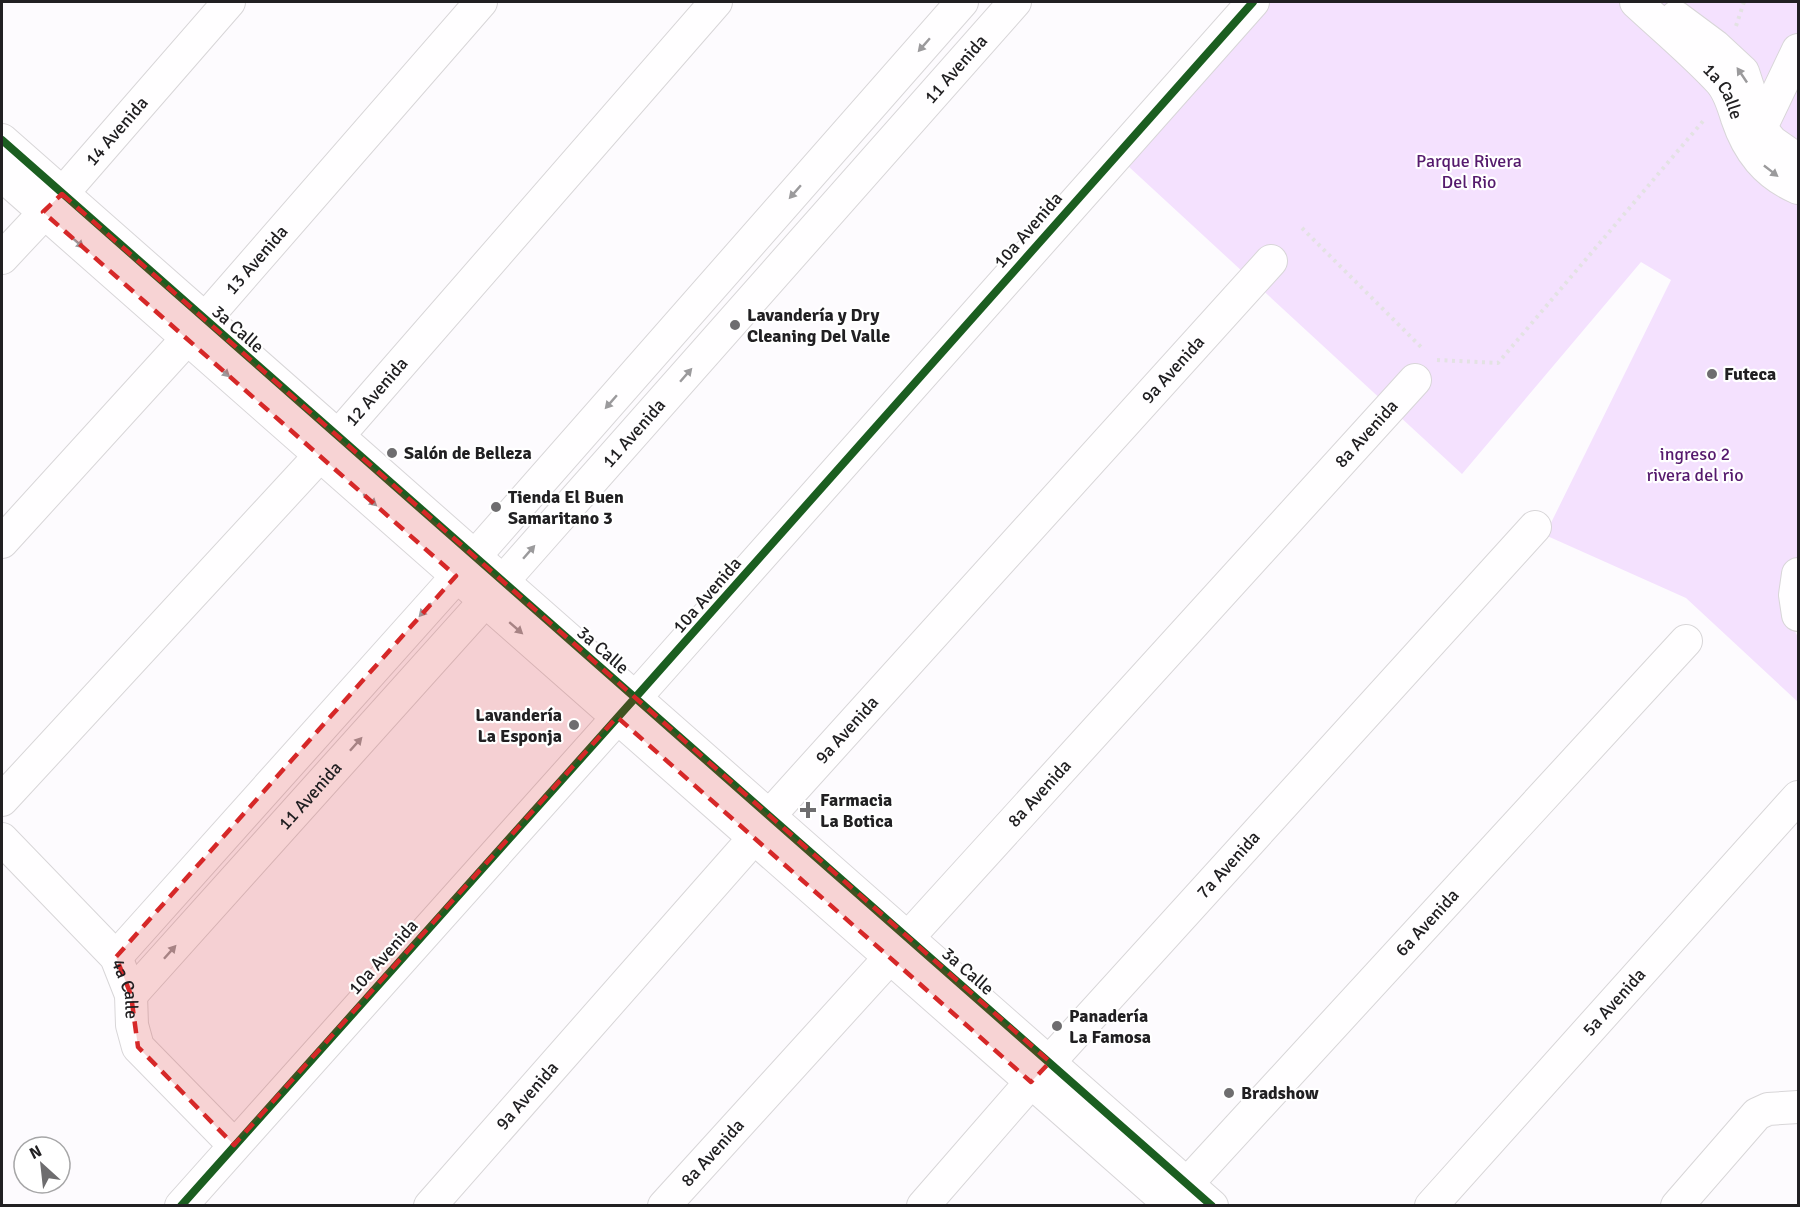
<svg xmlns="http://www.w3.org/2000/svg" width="1800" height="1207" font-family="Signika,sans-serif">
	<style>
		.green { fill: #f4e1fe }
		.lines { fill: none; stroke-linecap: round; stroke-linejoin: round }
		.street-casing { stroke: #d8d6d8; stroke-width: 34 }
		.path { stroke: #e3e2e3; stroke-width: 4; stroke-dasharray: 3 4.5; stroke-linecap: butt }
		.street { stroke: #fffeff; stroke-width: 32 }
		.cycleway-casing { stroke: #fff; stroke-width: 11 }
		.cycleway { stroke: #1b5e20; stroke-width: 8 }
		.oneway { fill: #9b9a9c }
		.marked { fill: #d62828; fill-opacity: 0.2; stroke: #d62828; stroke-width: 4.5; stroke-dasharray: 12 8; stroke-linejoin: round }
		.poi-dot { fill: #6e6d6f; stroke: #fff; stroke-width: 2 }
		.labels { text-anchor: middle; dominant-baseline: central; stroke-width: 4.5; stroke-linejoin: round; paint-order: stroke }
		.street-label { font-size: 18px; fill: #212022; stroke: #fff }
		.park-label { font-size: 18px; fill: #551a6d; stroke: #fff }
		.poi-label { font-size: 18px; font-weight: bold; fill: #212022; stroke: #fff; text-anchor: start }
	</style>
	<rect width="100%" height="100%" fill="#fdfbfe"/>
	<path class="green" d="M1253,2H1798V614L1792,626L1798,637V702L1686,598L1545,535L1671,280L1641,262L1462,474L1115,154Z"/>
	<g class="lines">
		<defs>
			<g id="street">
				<path id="s1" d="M1636,2C1664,28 1694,53 1720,81C1729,91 1733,105 1737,118C1748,151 1766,174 1798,188"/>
				<path d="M1676,17L1715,46L1743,72L1762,130L1772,142L1798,160"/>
				<path d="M1756,138L1798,50"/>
				<path d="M2,140L1212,1206"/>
				<path d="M2,175L1172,1206"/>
				<path id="s2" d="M2,258L62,194L229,2"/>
				<path id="s3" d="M2,542L205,319L481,2"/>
				<path d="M1798,574L1795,595L1798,615"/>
				<path id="s4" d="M2,800L338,436L716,2"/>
				<path id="s5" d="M2,839L116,957L131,995L132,1025L138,1047L234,1145"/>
				<path d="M116,957L475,556L962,2"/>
				<path id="s6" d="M131,995L503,581L1015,2"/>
				<path id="s7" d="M1174,1198L1686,641"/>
				<path d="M181,1206L635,698L1253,2"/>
				<path id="s8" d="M430,1206L754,838L769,816L1271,261"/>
				<path id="s9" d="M664,1206L1415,380"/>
				<path id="s10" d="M923,1206L1031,1082L1535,527"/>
				<path id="s11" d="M1431,1206L1798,797"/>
				<path d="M1677,1206L1757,1114L1768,1109L1798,1107"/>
			</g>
		</defs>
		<use href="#street" class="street-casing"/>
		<path class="path" d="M1736,26L1744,2
			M1302,228L1424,350
			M1437,360L1498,363L1704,120"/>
		<use href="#street" class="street"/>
		<defs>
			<path id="cycleway" d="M2,140L1212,1206
				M181,1206L635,698L1253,2"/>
		</defs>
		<use href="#cycleway" class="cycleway-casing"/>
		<use href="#cycleway" class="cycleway"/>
	</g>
	<defs><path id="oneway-solid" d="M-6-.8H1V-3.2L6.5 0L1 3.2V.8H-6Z" transform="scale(1.5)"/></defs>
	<g class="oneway">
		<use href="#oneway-solid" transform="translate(924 45) rotate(131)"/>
		<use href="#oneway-solid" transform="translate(1742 75) rotate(-124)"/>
		<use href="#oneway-solid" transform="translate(1771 171) rotate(38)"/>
		<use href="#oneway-solid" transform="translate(795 192) rotate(131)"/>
		<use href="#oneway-solid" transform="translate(77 242) rotate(41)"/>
		<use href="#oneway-solid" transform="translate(223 371) rotate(41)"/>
		<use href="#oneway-solid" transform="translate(686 375) rotate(-49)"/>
		<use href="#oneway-solid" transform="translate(611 402) rotate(131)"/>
		<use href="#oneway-solid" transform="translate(370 500) rotate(41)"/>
		<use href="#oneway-solid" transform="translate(529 552) rotate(-49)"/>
		<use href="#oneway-solid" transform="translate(425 610) rotate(132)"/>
		<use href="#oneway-solid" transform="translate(516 628) rotate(41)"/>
		<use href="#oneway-solid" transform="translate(356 744) rotate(-48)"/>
		<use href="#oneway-solid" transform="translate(170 952) rotate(-48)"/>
	</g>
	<path class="marked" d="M62,194L1050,1062L1031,1082L617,717L234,1145L138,1047L131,995L116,957L456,576L43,212Z"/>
	<g class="poi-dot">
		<circle cx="735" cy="325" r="6"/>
		<circle cx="1712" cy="374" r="6"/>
		<circle cx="392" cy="453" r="6"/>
		<circle cx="496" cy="507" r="6"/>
		<circle cx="574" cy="725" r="6"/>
		<path d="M805 801h6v6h6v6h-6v6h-6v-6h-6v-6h6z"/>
		<circle cx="1057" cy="1026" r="6"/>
		<circle cx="1229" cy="1093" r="6"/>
	</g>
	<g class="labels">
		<g class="street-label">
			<text stroke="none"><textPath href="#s6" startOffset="1240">11 Avenida</textPath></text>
			<text stroke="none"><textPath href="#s1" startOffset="126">1a Calle</textPath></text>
			<text stroke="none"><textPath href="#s2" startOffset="171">14 Avenida</textPath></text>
			<text transform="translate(1028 230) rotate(-49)">10a Avenida</text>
			<text stroke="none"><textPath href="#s3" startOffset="380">13 Avenida</textPath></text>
			<text transform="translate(238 329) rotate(41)">3a Calle</text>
			<text stroke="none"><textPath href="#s8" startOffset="1119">9a Avenida</textPath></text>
			<text stroke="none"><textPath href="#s4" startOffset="554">12 Avenida</textPath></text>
			<text stroke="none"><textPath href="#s6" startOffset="754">11 Avenida</textPath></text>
			<text stroke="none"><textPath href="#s9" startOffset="1044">8a Avenida</textPath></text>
			<text transform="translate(707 595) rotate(-49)">10a Avenida</text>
			<text transform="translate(603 650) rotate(41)">3a Calle</text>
			<text stroke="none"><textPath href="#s8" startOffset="633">9a Avenida</textPath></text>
			<text stroke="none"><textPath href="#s9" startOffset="558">8a Avenida</textPath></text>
			<text stroke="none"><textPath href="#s6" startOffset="268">11 Avenida</textPath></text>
			<text stroke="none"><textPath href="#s10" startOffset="458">7a Avenida</textPath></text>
			<text stroke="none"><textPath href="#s7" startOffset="374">6a Avenida</textPath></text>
			<text transform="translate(383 957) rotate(-48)">10a Avenida</text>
			<text transform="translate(968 971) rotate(41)">3a Calle</text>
			<text stroke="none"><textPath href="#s5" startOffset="198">4a Calle</textPath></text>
			<text stroke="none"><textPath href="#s11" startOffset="274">5a Avenida</textPath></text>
			<text stroke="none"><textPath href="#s8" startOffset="147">9a Avenida</textPath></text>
			<text stroke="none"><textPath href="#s9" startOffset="72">8a Avenida</textPath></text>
		</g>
		<g class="park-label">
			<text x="1469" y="161">Parque Rivera<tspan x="1469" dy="21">Del Rio</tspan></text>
			<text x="1695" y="454">ingreso 2<tspan x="1695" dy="21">rivera del rio</tspan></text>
		</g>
		<g class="poi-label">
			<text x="747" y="315">Lavandería y Dry<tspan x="747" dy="21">Cleaning Del Valle</tspan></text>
			<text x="1724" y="374">Futeca</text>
			<text x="404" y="453">Salón de Belleza</text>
			<text x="508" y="497">Tienda El Buen<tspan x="508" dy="21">Samaritano 3</tspan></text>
			<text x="562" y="715" text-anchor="end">Lavandería<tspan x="562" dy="21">La Esponja</tspan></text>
			<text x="820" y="800">Farmacia<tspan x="820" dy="21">La Botica</tspan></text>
			<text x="1069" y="1016">Panadería<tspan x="1069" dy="21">La Famosa</tspan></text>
			<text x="1241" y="1093">Bradshow</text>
		</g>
	</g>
	<rect width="1800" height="1207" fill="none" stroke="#212022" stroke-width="6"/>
	<g transform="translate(42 1165) rotate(333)"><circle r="28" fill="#ffffff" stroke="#a6a6a7" stroke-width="1.5"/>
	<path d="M0-4.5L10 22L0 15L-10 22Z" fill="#6e6d6f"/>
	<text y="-9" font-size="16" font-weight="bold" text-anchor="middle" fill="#212022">N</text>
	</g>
</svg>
